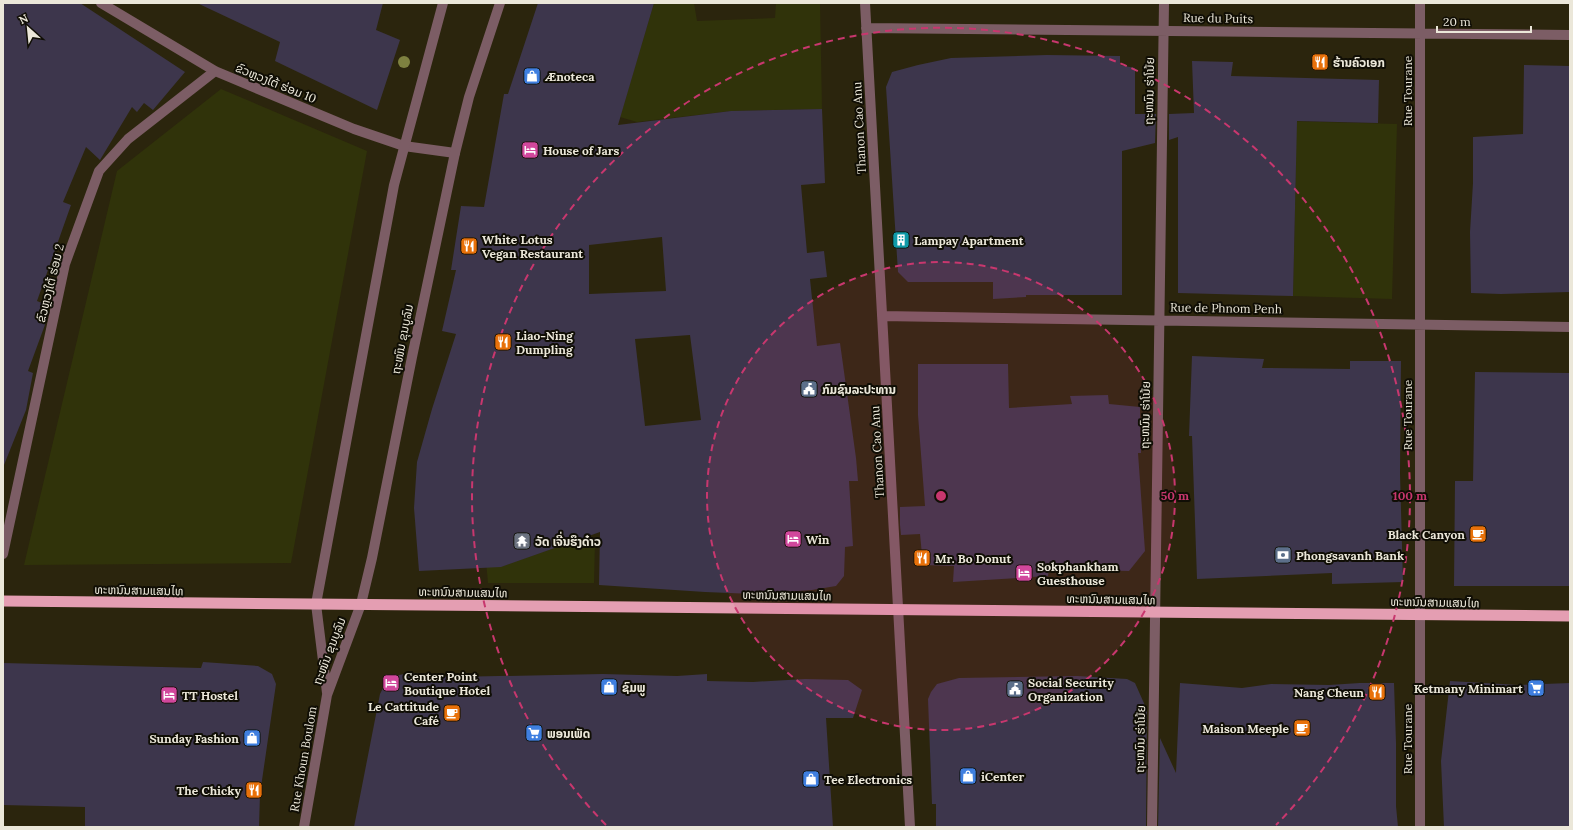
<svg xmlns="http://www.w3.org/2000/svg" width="1573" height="830" font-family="Lora,'Noto Sans Lao',serif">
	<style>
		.green { fill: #30330a }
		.building { fill: #3d364c; fill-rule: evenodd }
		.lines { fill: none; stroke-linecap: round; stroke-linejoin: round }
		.minor { stroke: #7c5d65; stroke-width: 10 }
		.tertiary { stroke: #7c5d65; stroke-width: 10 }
		.trunk { stroke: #e49eb2; stroke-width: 11 }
		.tree { fill: #7e8140 }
		.ring { fill: none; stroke: #c8376e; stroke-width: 2; stroke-dasharray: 7 5 }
		.labels { text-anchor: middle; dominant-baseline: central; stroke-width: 4; stroke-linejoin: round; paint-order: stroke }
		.street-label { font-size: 12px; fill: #ebe7d9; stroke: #100e05 }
		.poi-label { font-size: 12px; font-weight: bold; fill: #ebe7d9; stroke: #100e05; text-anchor: start }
		.centre { fill: #c8376e; stroke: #100e05; stroke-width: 2 }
		.ring-label { font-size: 12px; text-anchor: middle; font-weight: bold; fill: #c8376e; stroke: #100e05; stroke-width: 4; stroke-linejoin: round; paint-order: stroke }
	</style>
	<rect width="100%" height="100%" fill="#2b250d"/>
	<path class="green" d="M654,3H694L697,21L775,18L776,3H820L822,109L731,111L637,122L620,117Z
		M221,89L367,151L291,563L24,565L117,171Z
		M1283,121L1397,124L1392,299L1293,296L1296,161Z
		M482,517L500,567L557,547L582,536L595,541L594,583H488Z"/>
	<path class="building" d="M3,3H80L185,72L153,110L144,103L137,112L132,107L100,160L86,147L63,202L71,205L37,301L49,306L46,322L28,371L33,373L26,410L4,465Z
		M197,3H383L376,30L400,40L377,110L275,61L280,42Z
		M538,3H654L618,125L731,111L822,109L825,183L801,185L807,253L824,251L827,277L810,279L817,346L840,343L856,458L858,481H849L853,546L845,547L844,576L836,586L812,590L754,594L705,592L599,585L600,532L501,567L419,571L414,508L417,462L432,409L456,334L442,331L456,270H451L461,206L484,207L504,94H508ZM662,237L666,291L589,294V245ZM690,335L701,420L645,426L635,339Z
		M1047,55L1120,56V65L1135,68V114H1156L1155,143L1122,151V295H1026V297L993,299V282H908L898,272L886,87L892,72L918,65L951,58Z
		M1192,61L1233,62L1231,76L1379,80L1378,123L1297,121L1293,296L1178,293V137L1169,140V114L1194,113Z
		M1524,65L1570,66V292L1501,294L1471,293L1470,232L1473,183V137L1523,134Z
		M1192,356L1264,359L1262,368L1350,369V361H1401L1400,473L1403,582L1332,584V573L1197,579L1192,436H1189Z
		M918,364H1008L1009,408L1072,404L1070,396L1108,395L1109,404L1140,407L1141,453H1138L1145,551L1129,571L1049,569L1048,576L953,582L954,566L923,565L920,534L901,535L900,525V507L925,506L918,415Z
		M1475,372L1570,373V586H1454L1455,481H1473Z
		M203,662L258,666L272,674L276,684L260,794L259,827H85V807L3,805V663L201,668Z
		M410,673L453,677L603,674L677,676L707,674V681L753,682L805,679L848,680L862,690L853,718H826L833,827H354L380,694L386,682L399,675Z
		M1077,676L1127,679L1135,683L1147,710L1146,827H936V804H932L928,699L931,692L937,684L959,678Z
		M1450,681L1518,685L1570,683V827H1444L1441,761Z
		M1180,683L1242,688L1271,684L1329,685L1360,683H1394L1396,743V806L1398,827H1158L1160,738L1176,773Z"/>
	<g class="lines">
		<path class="minor" d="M101,3L215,71L354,129L404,146L455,153
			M865,3L910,827
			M866,28L1570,35
			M882,316L1570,327
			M3,554L65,264L99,171L128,139L215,71
			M1152,827L1164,3
			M1420,827V3"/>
		<path class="tertiary" d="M327,693L316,604L394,185L443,3
			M304,827L327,695L361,604L372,558L412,357L455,153L469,97L500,3"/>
		<path class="trunk" d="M3,601L1570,616"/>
	</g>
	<circle class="tree" cx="404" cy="62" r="6"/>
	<circle cx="941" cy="496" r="234" fill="#c8376e" fill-opacity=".12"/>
	<g class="ring">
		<circle cx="941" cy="496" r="234"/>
		<path d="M606 825A469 469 0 1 1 1276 825"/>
	</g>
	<defs>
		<symbol id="restaurant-square" viewBox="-11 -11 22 22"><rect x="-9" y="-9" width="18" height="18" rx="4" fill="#e8710a" stroke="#100e05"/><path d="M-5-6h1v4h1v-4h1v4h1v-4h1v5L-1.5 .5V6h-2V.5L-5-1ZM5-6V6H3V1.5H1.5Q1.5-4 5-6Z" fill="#fff"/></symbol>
		<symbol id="shop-square" viewBox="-11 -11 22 22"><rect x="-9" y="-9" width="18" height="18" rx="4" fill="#3f7fe0" stroke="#100e05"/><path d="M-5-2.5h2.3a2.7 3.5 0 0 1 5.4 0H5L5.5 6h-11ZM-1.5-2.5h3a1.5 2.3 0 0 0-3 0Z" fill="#fff"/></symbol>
		<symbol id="hotel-square" viewBox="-11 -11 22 22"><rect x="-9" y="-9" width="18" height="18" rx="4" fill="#d1479c" stroke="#100e05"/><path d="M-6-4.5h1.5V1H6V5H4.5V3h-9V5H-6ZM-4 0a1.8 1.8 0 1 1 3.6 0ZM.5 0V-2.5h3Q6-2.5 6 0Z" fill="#fff"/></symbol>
		<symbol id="building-square" viewBox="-11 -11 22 22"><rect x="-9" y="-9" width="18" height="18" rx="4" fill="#0f9aa8" stroke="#100e05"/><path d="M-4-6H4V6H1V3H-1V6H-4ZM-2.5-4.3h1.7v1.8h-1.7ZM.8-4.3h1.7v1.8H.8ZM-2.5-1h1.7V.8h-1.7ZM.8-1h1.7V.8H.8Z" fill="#fff"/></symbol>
		<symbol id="civic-square" viewBox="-11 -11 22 22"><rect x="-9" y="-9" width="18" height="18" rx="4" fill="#5c6f8a" stroke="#100e05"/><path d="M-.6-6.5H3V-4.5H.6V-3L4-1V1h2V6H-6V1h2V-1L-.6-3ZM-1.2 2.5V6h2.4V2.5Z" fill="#fff"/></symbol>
		<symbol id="cafe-square" viewBox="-11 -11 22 22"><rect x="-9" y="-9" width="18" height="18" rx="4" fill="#e8710a" stroke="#100e05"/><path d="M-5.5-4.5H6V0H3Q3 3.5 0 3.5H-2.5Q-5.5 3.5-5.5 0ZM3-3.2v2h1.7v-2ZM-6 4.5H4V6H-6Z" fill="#fff"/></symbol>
		<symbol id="temple-square" viewBox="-11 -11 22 22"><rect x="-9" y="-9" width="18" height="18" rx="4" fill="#6b7280" stroke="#100e05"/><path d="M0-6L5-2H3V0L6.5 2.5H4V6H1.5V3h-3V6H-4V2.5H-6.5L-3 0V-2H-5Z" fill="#fff"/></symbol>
		<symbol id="bank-square" viewBox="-11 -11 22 22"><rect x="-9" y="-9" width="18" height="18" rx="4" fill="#5c6f8a" stroke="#100e05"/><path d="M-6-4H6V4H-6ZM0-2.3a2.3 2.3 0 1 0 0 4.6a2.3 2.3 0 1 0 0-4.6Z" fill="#fff"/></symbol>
		<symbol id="supermarket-square" viewBox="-11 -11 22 22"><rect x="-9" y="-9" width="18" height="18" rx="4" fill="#3f7fe0" stroke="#100e05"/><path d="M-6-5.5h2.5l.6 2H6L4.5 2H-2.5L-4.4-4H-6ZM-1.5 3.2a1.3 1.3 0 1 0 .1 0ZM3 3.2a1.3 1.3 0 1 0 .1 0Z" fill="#fff"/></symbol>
	</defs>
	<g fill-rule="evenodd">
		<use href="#restaurant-square" x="1310" y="52" width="20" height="20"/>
		<use href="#shop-square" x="522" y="66" width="20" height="20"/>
		<use href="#hotel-square" x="520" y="140" width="20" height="20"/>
		<use href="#building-square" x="891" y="230" width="20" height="20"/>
		<use href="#restaurant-square" x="459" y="236" width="20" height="20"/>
		<use href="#restaurant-square" x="493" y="332" width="20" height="20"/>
		<use href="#civic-square" x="799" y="379" width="20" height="20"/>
		<use href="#cafe-square" x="1468" y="524" width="20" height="20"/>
		<use href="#hotel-square" x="783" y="529" width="20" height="20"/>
		<use href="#temple-square" x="512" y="531" width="20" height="20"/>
		<use href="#bank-square" x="1273" y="545" width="20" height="20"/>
		<use href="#restaurant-square" x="912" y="548" width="20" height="20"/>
		<use href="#hotel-square" x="1014" y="563" width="20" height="20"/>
		<use href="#hotel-square" x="381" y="673" width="20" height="20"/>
		<use href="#shop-square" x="599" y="677" width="20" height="20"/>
		<use href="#supermarket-square" x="1526" y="678" width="20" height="20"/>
		<use href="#civic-square" x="1005" y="679" width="20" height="20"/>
		<use href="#restaurant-square" x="1367" y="682" width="20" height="20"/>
		<use href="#hotel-square" x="159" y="685" width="20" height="20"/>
		<use href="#cafe-square" x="442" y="703" width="20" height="20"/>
		<use href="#cafe-square" x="1292" y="718" width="20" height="20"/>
		<use href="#supermarket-square" x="524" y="723" width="20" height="20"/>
		<use href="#shop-square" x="242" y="728" width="20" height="20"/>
		<use href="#shop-square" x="958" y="766" width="20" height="20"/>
		<use href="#shop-square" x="801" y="769" width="20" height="20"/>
		<use href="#restaurant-square" x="244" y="780" width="20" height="20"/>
	</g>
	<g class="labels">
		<g class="street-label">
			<text transform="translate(1218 18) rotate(1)">Rue du Puits</text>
			<text transform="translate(276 83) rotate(22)">ຂົວຫຼວງໃຕ້ ຮ່ອມ 10</text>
			<text transform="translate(1149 91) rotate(-89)">ຖະຫນົນ ຮ່າໂນ້ຍ</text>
			<text transform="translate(1407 91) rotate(-90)">Rue Tourane</text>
			<text transform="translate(859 128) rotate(-93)">Thanon Cao Anu</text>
			<text transform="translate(50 283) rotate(-76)">ຂົວຫຼວງໃຕ້ ຮ່ອມ 2</text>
			<text transform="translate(1226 308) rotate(1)">Rue de Phnom Penh</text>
			<text transform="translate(402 339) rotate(-79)">ຖະໜົນ ຂຸນບູລົມ</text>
			<text transform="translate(1145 415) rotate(-89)">ຖະຫນົນ ຮ່າໂນ້ຍ</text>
			<text transform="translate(1407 415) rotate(-90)">Rue Tourane</text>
			<text transform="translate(877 452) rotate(-93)">Thanon Cao Anu</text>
			<text transform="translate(139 590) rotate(1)">ທະຫນົນສາມແສນໄທ</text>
			<text transform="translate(463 592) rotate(1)">ທະຫນົນສາມແສນໄທ</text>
			<text transform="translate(787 595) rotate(1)">ທະຫນົນສາມແສນໄທ</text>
			<text transform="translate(1111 599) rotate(1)">ທະຫນົນສາມແສນໄທ</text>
			<text transform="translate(1435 602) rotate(1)">ທະຫນົນສາມແສນໄທ</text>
			<text transform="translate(329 651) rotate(-69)">ຖະໜົນ ຂຸນບູລົມ</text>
			<text transform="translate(1140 739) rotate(-89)">ຖະຫນົນ ຮ່າໂນ້ຍ</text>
			<text transform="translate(1407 739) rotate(-90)">Rue Tourane</text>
			<text transform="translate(303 759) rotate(-80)">Rue Khoun Boulom</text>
		</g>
		<g class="poi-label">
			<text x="1333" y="62">ຮ້ານຄົວເອກ</text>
			<text x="545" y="76">Ænoteca</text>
			<text x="543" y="150">House of Jars</text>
			<text x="482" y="239">White Lotus<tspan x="482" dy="14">Vegan Restaurant</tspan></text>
			<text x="914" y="240">Lampay Apartment</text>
			<text x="516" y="335">Liao-Ning<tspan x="516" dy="14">Dumpling</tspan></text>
			<text x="822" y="389">ກົມຊົນລະປະທານ</text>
			<text x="1465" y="534" text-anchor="end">Black Canyon</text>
			<text x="806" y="539">Win</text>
			<text x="535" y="541">ວັດ ເຈີ່ນຮຶງດ໋າວ</text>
			<text x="1296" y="555">Phongsavanh Bank</text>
			<text x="935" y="558">Mr. Bo Donut</text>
			<text x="1037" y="566">Sokphankham<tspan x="1037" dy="14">Guesthouse</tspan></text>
			<text x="404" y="676">Center Point<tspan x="404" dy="14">Boutique Hotel</tspan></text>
			<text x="1028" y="682">Social Security<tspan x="1028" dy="14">Organization</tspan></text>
			<text x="622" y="687">ຊົມພູ</text>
			<text x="1523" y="688" text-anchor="end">Ketmany Minimart</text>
			<text x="1364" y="692" text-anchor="end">Nang Cheun</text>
			<text x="182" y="695">TT Hostel</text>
			<text x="439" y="706" text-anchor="end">Le Cattitude<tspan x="439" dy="14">Café</tspan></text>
			<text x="1289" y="728" text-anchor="end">Maison Meeple</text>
			<text x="547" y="733">ພອນເພັດ</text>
			<text x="239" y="738" text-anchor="end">Sunday Fashion</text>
			<text x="981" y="776">iCenter</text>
			<text x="824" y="779">Tee Electronics</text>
			<text x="241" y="790" text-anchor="end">The Chicky</text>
		</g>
	</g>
	<circle cx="941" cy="496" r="6" class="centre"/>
	<g class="ring-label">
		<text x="1175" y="500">50 m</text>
		<text x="1410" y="500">100 m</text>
	</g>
	<rect width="1573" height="830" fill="none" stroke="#ebe7d9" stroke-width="8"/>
	<g transform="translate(28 28) rotate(333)" stroke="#100e05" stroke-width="3" paint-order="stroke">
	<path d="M0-3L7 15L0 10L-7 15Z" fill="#ebe7d9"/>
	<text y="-6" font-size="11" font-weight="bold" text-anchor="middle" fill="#ebe7d9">N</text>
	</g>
	<path d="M1437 26v6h94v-6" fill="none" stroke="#ebe7d9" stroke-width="2"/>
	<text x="1443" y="26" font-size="12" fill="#ebe7d9" stroke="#100e05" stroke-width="3" paint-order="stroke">20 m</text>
</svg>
